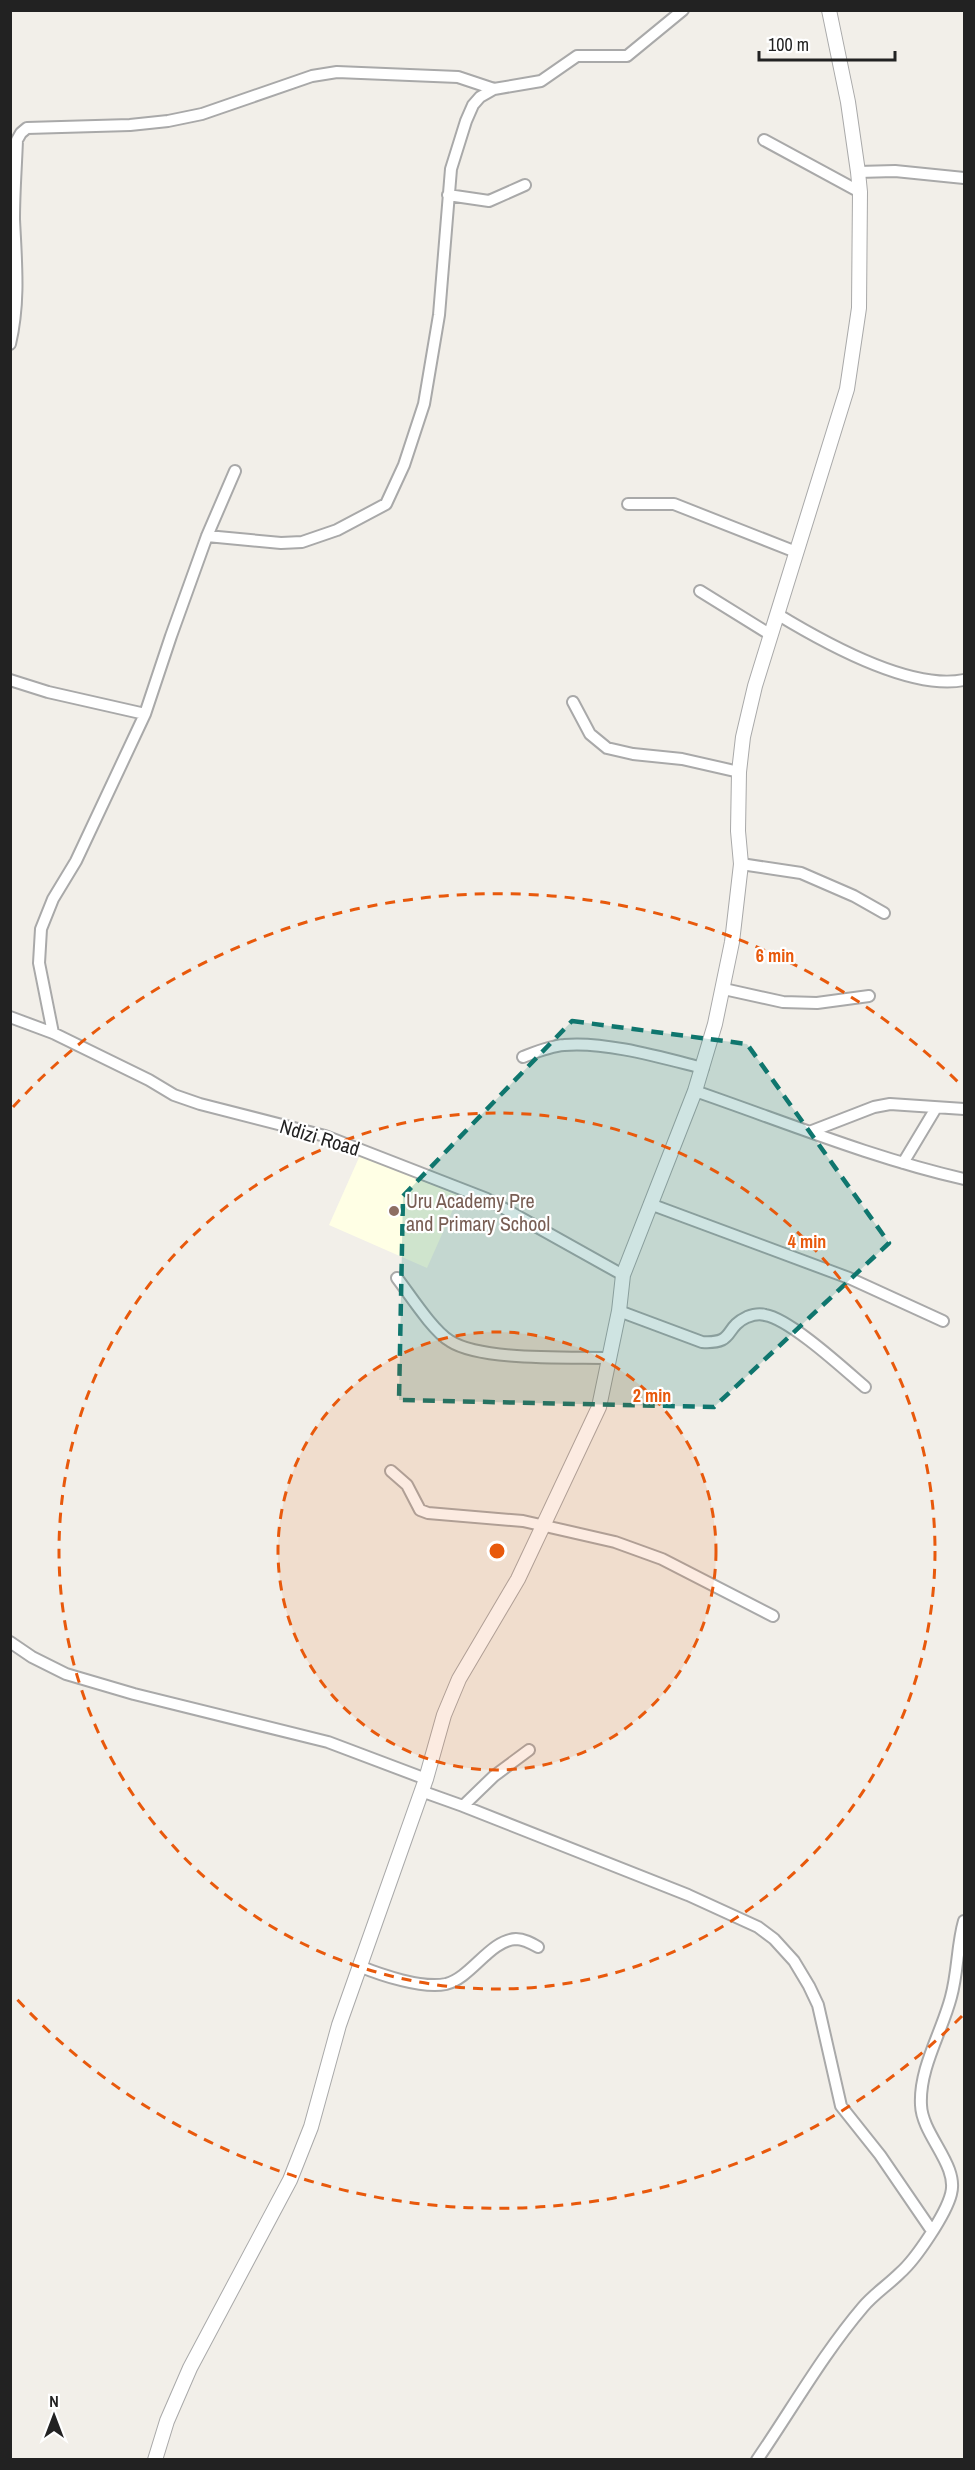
<svg xmlns="http://www.w3.org/2000/svg" width="975" height="2470" font-family="'Archivo Narrow',sans-serif">
	<style>
		.education { fill: #ffffe5 }
		.lines { fill: none; stroke-linecap: round; stroke-linejoin: round }
		.minor-casing { stroke: #a9a9a9; stroke-width: 14 }
		.tertiary-casing { stroke: #a9a9a9; stroke-width: 16 }
		.minor { stroke: #fff; stroke-width: 10 }
		.tertiary { stroke: #fff; stroke-width: 14 }
		.marked { fill: #0f766e; fill-opacity: 0.2; stroke: #0f766e; stroke-width: 4.5; stroke-dasharray: 12 8; stroke-linejoin: round }
		.ring { fill: none; stroke: #e8590c; stroke-width: 3; stroke-dasharray: 10 8 }
		.education-dot { fill: #8d6e63; stroke: #fff; stroke-width: 2 }
		.labels { text-anchor: middle; dominant-baseline: central; stroke-width: 4.5; stroke-linejoin: round; paint-order: stroke }
		.street-label { font-size: 20px; fill: #222; stroke: #fff }
		.education-label { font-size: 20px; fill: #785e54; stroke: #fff; text-anchor: start }
		.centre { fill: #e8590c; stroke: #fff; stroke-width: 3 }
		.ring-label { font-size: 18px; text-anchor: middle; font-weight: bold; fill: #e8590c; stroke: #fff; stroke-width: 4.5; stroke-linejoin: round; paint-order: stroke }
	</style>
	<rect width="100%" height="100%" fill="#f2efe9"/>
	<path class="education" d="M361,1153L459,1196L427,1268L329,1225Z"/>
	<g class="lines">
		<defs>
			<path id="minor" d="M764,140L860,192
				M858,172L895,171L964,178
				M448,195L489,201L525,185
				M10,344C20,302 16,262 14,219C14,193 16,167 17,140L21,133L27,128L130,125L168,121L202,114L312,76L337,72L458,77L494,89
				M628,504H674L796,552
				M207,536L281,543L302,542L337,530L386,504L404,465L424,404L439,315L451,169L466,121L473,105L480,97L494,89L541,81L577,56H627L683,10
				M700,591L771,635
				M777,614C823,642 910,691 964,680
				M10,680L48,692L145,714
				M573,702L590,734L607,748L633,754L682,759L739,772
				M741,864L801,873L854,896L884,913
				M724,989L783,1002L817,1003L869,996
				M10,1017L53,1033L149,1080L174,1095L200,1104L325,1136L487,1199L623,1275
				M53,1033L39,963L41,929L53,899L76,861L145,714L171,636L207,536L235,471
				M523,1057C536,1052 550,1046 564,1045C605,1041 663,1058 703,1068
				M695,1091C785,1122 872,1158 964,1179
				M812,1131L874,1107L890,1104L964,1109
				M903,1163L936,1108
				M650,1204L849,1278L943,1321
				M397,1278C410,1295 433,1331 450,1341C481,1361 569,1357 608,1358
				M619,1311L702,1342C736,1344 723,1328 747,1317C752,1315 759,1313 765,1315C790,1319 844,1369 865,1387
				M391,1471L407,1485L420,1510L428,1513L523,1521L615,1542L662,1559L773,1616
				M10,1642L32,1657L66,1674L134,1694L328,1742L426,1779
				M421,1791L463,1806L688,1895L758,1927L774,1939L794,1961L809,1986L818,2005L841,2106L880,2155L932,2231
				M463,1806L494,1776L529,1750
				M359,1966C381,1975 422,1989 446,1984C471,1978 490,1940 516,1939C524,1939 531,1943 538,1947
				M757,2460C792,2409 823,2354 863,2307C874,2294 888,2285 900,2273C916,2259 946,2214 951,2194C959,2165 922,2135 921,2105C919,2068 942,2032 951,1997C958,1972 957,1945 964,1921"/>
			<path id="tertiary" d="M155,2460L167,2421L190,2368L290,2180L311,2127L339,2025L426,1779L444,1715L459,1679L518,1579L599,1407L619,1311L623,1275L695,1091L715,1024L732,942L741,864L738,831L739,772L743,737L755,686L847,389L859,308L860,192L858,172L848,102L829,10"/>
		</defs>
		<use href="#minor" class="minor-casing"/>
		<use href="#tertiary" class="tertiary-casing"/>
		<use href="#minor" class="minor"/>
		<use href="#tertiary" class="tertiary"/>
	</g>
	<path class="marked" d="M572,1021L747,1044L889,1243L714,1407L399,1400L403,1196Z"/>
	<circle cx="497" cy="1551" r="219" fill="#e8590c" fill-opacity=".12"/>
	<g class="ring">
		<circle cx="497" cy="1551" r="219"/>
		<circle cx="497" cy="1551" r="438"/>
		<path d="M962 2016A657 657 0 0 1 13 1995M13 1107A657 657 0 0 1 962 1086"/>
	</g>
	<circle class="education-dot" cx="394" cy="1211" r="6"/>
	<g class="labels">
		<g class="street-label">
			<text transform="translate(320 1137) rotate(17)">Ndizi Road</text>
		</g>
		<g class="education-label">
			<text x="406" y="1200">Uru Academy Pre<tspan x="406" dy="23">and Primary School</tspan></text>
		</g>
	</g>
	<circle cx="497" cy="1551" r="9" class="centre"/>
	<g class="ring-label">
		<text x="775" y="962">6 min</text>
		<text x="807" y="1248">4 min</text>
		<text x="652" y="1402">2 min</text>
	</g>
	<rect width="975" height="2470" fill="none" stroke="#222222" stroke-width="24"/>
	<g transform="translate(54 2416)" stroke="#ffffff" stroke-width="4.5" paint-order="stroke">
	<path d="M0-4.5L10 22L0 15L-10 22Z" fill="#222222"/>
	<text y="-9" font-size="16" font-weight="bold" text-anchor="middle" fill="#222222">N</text>
	</g>
	<path d="M759 51v9h136v-9" fill="none" stroke="#222222" stroke-width="3"/>
	<text x="768" y="51" font-size="18" fill="#222222" stroke="#ffffff" stroke-width="4.5" paint-order="stroke">100 m</text>
</svg>
